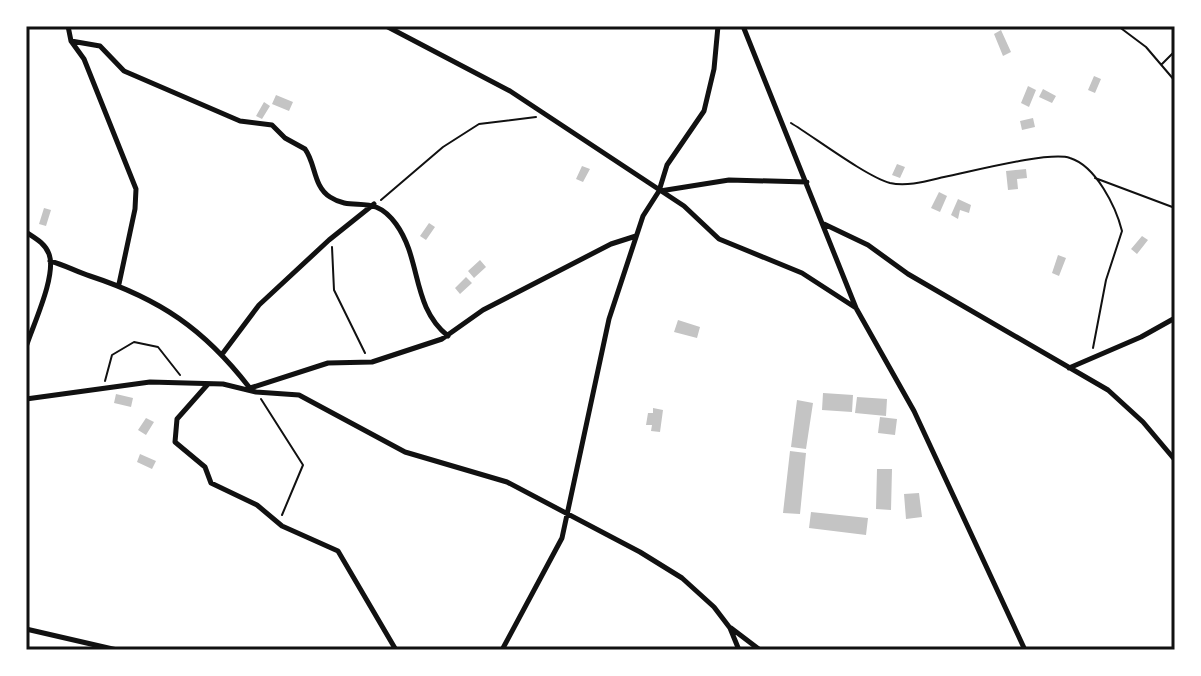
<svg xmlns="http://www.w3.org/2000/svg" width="1201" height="676" font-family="'Archivo Narrow',sans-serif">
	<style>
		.building { fill: #c4c4c4 }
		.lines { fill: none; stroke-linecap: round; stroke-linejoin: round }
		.path { stroke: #111; stroke-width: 2 }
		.minor { stroke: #111; stroke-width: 5 }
		.neatline { fill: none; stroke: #111; stroke-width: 3 }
	</style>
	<rect width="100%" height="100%" fill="#fff"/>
	<path class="building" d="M1001,30L1011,52L1003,56L994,34Z
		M1094,76L1101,79L1095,93L1088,90Z
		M1028,86L1036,90L1029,107L1021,103Z
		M1043,89L1056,96L1052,103L1039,97Z
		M276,95L293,102L289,111L272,104Z
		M264,102L270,106L262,119L256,116Z
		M1033,118L1035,127L1022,130L1020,121Z
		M897,164L905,167L900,178L892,175Z
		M582,166L590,169L583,182L576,179Z
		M1026,169L1027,178L1017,179L1018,189L1008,190L1006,171Z
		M939,192L947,196L940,212L931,208Z
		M958,199L971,205L969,213L960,210L958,219L951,215Z
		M44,208L51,210L46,226L39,224Z
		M429,223L435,227L426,240L420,236Z
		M1142,236L1148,240L1137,254L1131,249Z
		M1058,255L1066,258L1059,276L1052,273Z
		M480,260L486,267L474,278L468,271Z
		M466,277L472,283L460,294L455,288Z
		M678,320L700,327L697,338L674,332Z
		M823,393L853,395L852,412L822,410Z
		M116,394L133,398L131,407L114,403Z
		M857,397L887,399L886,416L855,413Z
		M797,400L813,403L806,449L791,447Z
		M653,408L663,410L660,432L651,431L652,425H646L648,413H653Z
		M880,417L897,419L895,435L878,433Z
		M146,418L154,422L146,435L138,430Z
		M790,451L806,453L800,514L783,513Z
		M140,454L156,461L152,469L137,462Z
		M877,469H892L891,510L876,509Z
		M919,493L922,517L906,519L904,494Z
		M811,512L868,518L866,535L809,528Z"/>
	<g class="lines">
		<path class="path" d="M1118,26L1146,47L1175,81
			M1162,64L1175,51
			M791,123C814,137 867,177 890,183C907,187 927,181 944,177C970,172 1049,151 1070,158C1096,166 1116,207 1122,231L1106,280L1093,348
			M1095,178L1175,208
			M381,200L443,147L479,124L536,117
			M332,247L334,290L365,353
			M105,381L112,355L134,342L158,347L180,375
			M261,399L303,465L282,515"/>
		<path class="minor" d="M68,26L71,41L84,59L136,189L135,209L119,284
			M386,26L510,91L684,206L719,239L802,273L856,308
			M743,26L856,308L914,411L1025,650
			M71,41L100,46L124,71L240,121L272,125L285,138L305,149C316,164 313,186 330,197C354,213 373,192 396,224C422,260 411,306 448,336
			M660,191L729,180L807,182
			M824,224L868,245L908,274L1108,390L1143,422L1175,460
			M26,232C35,238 45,243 49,254C57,275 33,325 26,347
			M50,261C65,265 77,272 90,276C160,299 204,329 249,387
			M223,353L259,305L329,240L374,204
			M1069,368L1141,337L1175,318
			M208,384L177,419L175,442L205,467L211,483L257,505L282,526L338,551L396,650
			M247,389L328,363L372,362L442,339L483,310L611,244L636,236
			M26,399L150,382L223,384L256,392L299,395L405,452L507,482L640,552L682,578L714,607L730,628L739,650
			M731,628L760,650
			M26,629L117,650
			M502,650L562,538L609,319L643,216L659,191L667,165L704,111L714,69L718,26"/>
	</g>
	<rect width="1201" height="676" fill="none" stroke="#ffffff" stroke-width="56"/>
	<rect x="28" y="28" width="1145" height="620" class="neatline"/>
</svg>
